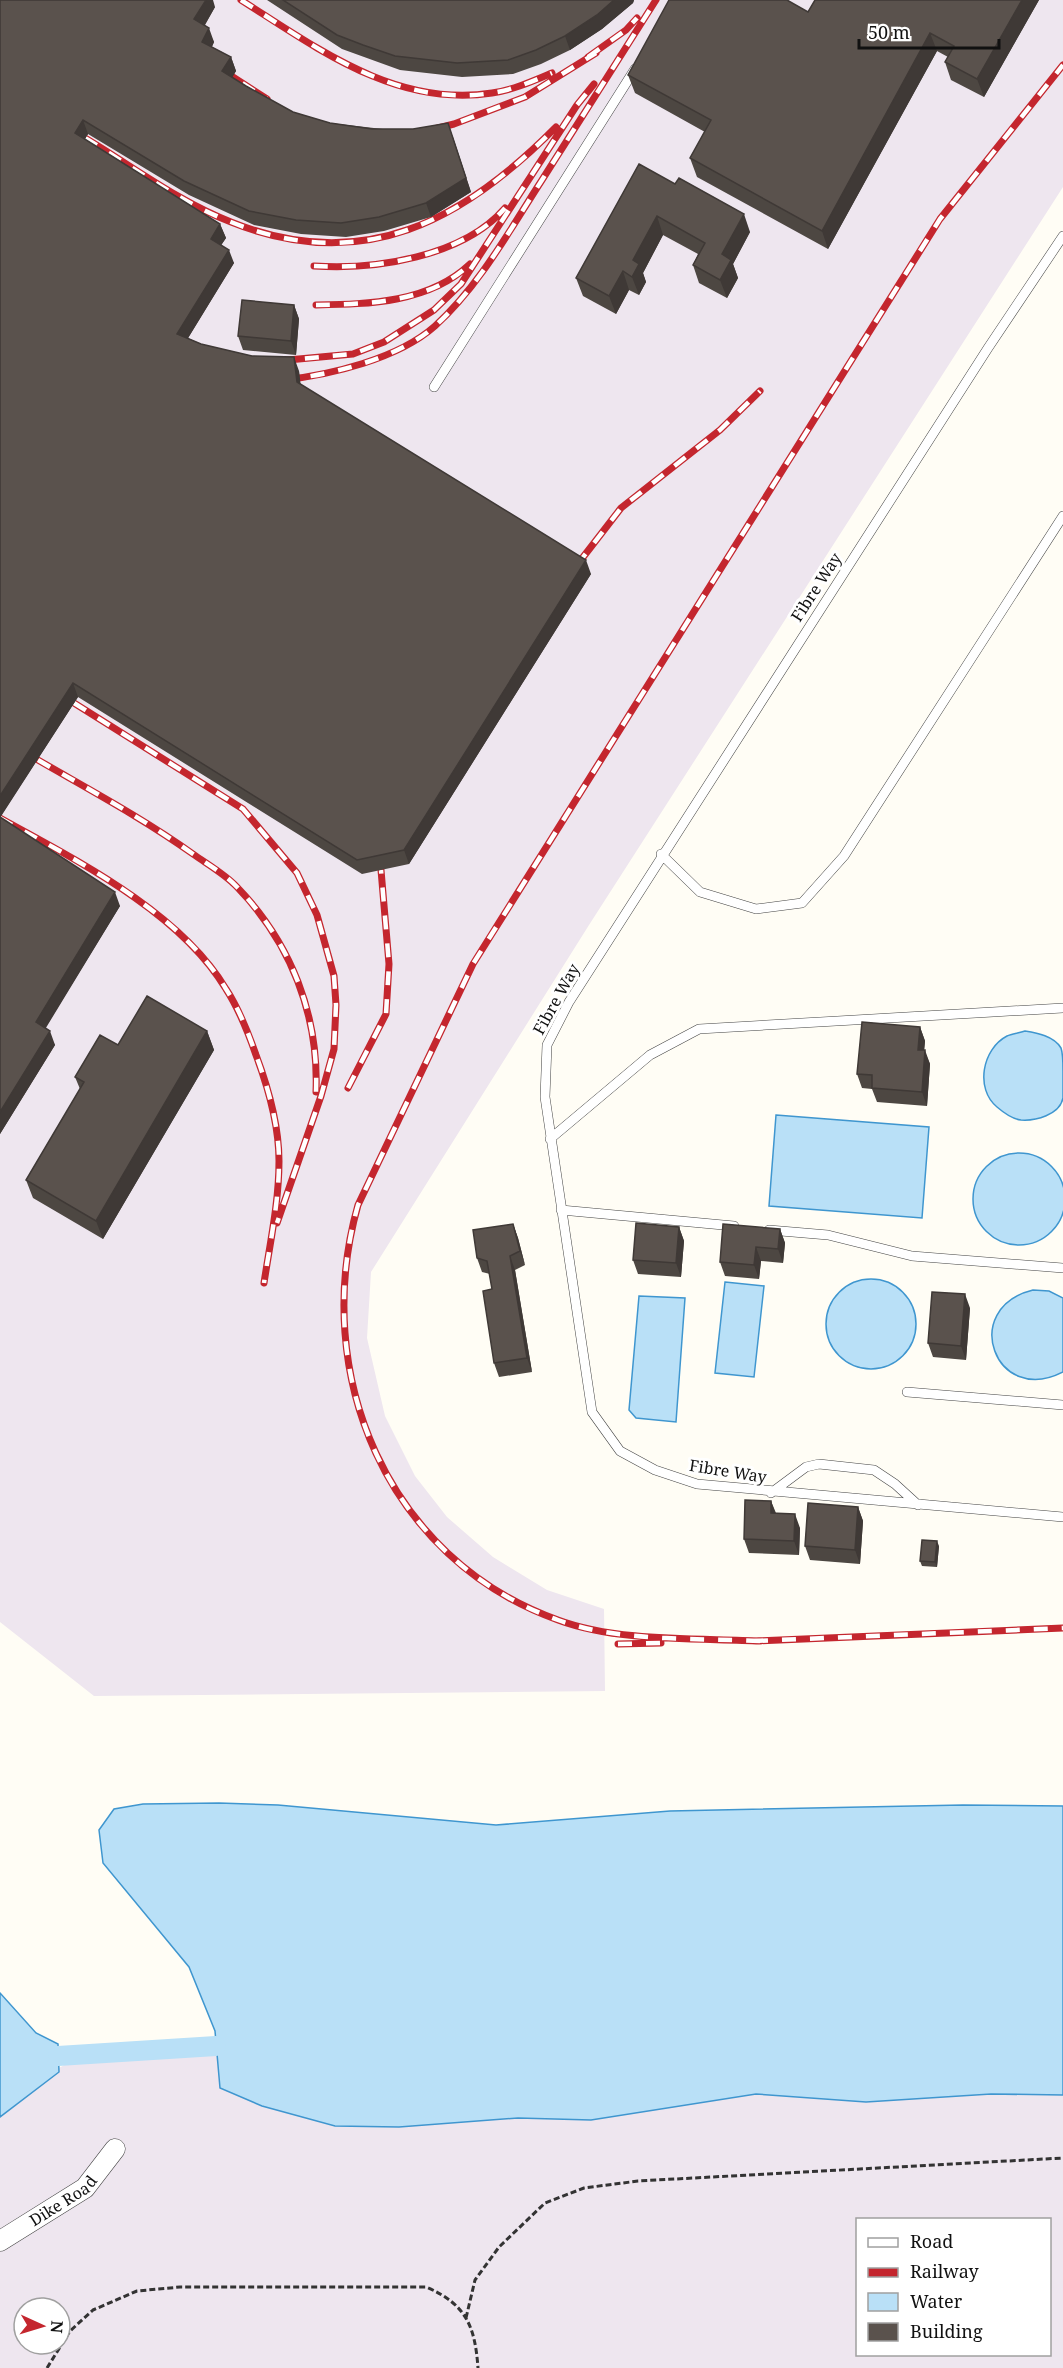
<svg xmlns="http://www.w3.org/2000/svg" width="1063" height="2368" font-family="'Noto Serif',serif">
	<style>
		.industrial { fill: #eee6ef; fill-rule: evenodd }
		.water { fill: #b9e0f7; stroke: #3f96cf; stroke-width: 1.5 }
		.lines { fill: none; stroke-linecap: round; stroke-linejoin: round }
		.canal { stroke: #b9e0f7; stroke-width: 20 }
		.service-casing { stroke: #444; stroke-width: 10 }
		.minor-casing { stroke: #444; stroke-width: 21 }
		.path { stroke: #333; stroke-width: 3; stroke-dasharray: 6 3; stroke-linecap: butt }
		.service { stroke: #fff; stroke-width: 9 }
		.minor { stroke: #fff; stroke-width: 20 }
		.rail-casing { stroke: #c4262e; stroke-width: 7 }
		.rail { stroke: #fff; stroke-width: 4.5; stroke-dasharray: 14; stroke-linecap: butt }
		.wall { fill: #4d4742 }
		.shaded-wall { fill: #3f3936 }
		.building { fill: #5a524d; stroke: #3f3936; stroke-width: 1.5 }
		.labels { text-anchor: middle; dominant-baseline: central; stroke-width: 6; stroke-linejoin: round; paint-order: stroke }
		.street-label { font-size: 16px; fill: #111; stroke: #fff }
	</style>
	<rect width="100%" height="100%" fill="#fffdf5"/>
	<path class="industrial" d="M0,0H1063V187L589,925L371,1272L367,1338L385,1416L415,1476L447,1517L493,1557L547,1590L604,1609L605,1691L94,1696L0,1622Z
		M1063,2010V2368H0V2101L84,2054ZM858,2220H1050V2354H858ZM24,2308H60V2344H24Z"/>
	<path class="water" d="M1025,1031C1037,1033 1054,1036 1061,1048C1063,1054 1063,1064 1063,1071C1063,1079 1063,1090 1063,1098C1060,1115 1035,1121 1021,1120C1012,1119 1004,1113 997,1107C975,1089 982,1049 1007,1036C1012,1034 1019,1033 1025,1031Z
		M776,1115L929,1127L922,1218L769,1206Z
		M973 1199a46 46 0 1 1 92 0a46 46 0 1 1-92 0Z
		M826 1324a45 45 0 1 1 90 0a45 45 0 1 1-90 0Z
		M725,1282L764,1286L754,1377L715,1373Z
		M1033,1290L1049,1291L1063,1298V1372C995,1407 959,1308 1033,1290Z
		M639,1296L685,1298L676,1422L636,1418L629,1410Z
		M219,1803L278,1805L496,1825L670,1811L963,1805L1063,1806V2095L991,2094L866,2102L756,2094L591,2120L518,2118L399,2127L335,2126L262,2106L220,2088L215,2031L189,1967L103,1863L99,1830L114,1809L143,1804Z
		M0,1993L36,2033L58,2044L59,2072L0,2117Z"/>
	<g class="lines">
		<path class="canal" d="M58,2056L216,2046"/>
		<defs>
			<path id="service" d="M1063,236L988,348L569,1002L547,1045L545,1097L592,1412L620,1451L655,1470L697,1484L1063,1517
				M434,387L635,69
				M661,854L700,892L756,909L802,903L844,856L1063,516
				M550,1139L650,1055L699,1029L1063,1008
				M561,1210L734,1226
				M769,1230L828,1235L912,1256L1063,1268
				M907,1392L1063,1405
				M771,1493L806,1467L819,1464L874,1470L895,1484L918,1505"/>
			<g id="minor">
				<path id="s1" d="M0,2241L85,2188L115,2149"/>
			</g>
		</defs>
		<use href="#service" class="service-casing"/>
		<use href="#minor" class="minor-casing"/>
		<path class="path" d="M466,2318L475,2280L499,2247L545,2203L584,2188L638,2181L1063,2158
			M47,2368L70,2331L93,2310L137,2291L180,2287H426C466,2304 475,2326 478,2368"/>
		<use href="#service" class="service"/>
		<use href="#minor" class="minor"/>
		<defs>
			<path id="rail" d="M241,0C317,48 396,108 492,93C513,90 533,81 552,73
				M588,57L626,30L637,18
				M219,68L267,99
				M434,129L454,124L525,97L596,53
				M85,138C132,166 179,202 231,222C363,275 463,221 556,127
				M314,266C375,270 463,257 505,208
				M316,305C369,304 429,303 470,264
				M277,361L353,354L384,342L434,310L461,284L577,105L594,84
				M283,380C330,375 398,359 435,326C480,285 509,231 542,180C580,120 618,60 656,0
				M577,565L621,508L720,430L760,391
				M74,703L243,809L297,873L317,915L334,976L336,1005L334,1049L321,1096L277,1223
				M38,760C90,790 144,819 193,854C207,864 225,874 237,887C291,943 319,1015 316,1092
				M0,818C76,860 180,912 226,989C239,1009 248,1032 256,1055C268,1087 279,1126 279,1161C279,1202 270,1243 264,1283
				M348,1088L386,1014L389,964L381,870
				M754,1641L1063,1628
				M760,1641C697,1638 617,1642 558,1620C387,1559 310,1374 358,1205L473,964L940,219L1063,65
				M618,1644L661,1643"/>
		</defs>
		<use href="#rail" class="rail-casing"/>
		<use href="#rail" class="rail"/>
	</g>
	<path class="wall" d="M0,0L215,7L205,25L214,42L212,47L231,57L236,71L232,77L246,86L293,112L330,123L453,137L471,192L431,217L384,231L346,237L301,234L254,225L189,195L88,134L85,139L220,224L226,238L221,245L234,263L188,338L201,344L299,371L300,384L591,574L409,864L362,874L78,697L0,817L120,906L45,1028L55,1045L0,1134Z
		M267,0H634L633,3L602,29L570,50L541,64L513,74L462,77L400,70L342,49Z
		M1039,0L984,97L951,80L945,62L948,57L937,51L828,249L697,177L690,158L705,132L635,93L628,75L808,12Z
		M639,164L750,232L733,264L738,278L727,298L699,283L693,265L698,254L663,235L643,273L646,282L639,295L629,290L616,314L583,296L576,278Z
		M294,305L299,319L296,355L243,350L238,336Z
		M920,1027L925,1041L924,1050L930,1064L927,1106L877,1102L872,1089L862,1088L857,1074Z
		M207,1031L214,1050L103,1239L33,1198L26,1180L80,1089L75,1077L118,1045Z
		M513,1224L518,1238L525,1265L515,1270L532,1372L499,1377L494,1363L492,1289L490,1274L482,1272L477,1258Z
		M679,1227L684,1241L681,1277L638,1274L633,1260Z
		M780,1229L785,1243L783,1263L761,1261L759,1279L725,1276L720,1262Z
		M970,1308L966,1360L933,1357L928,1343Z
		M771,1501L776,1513L800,1528L799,1555L749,1553L744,1539Z
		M858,1507L863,1521L860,1564L810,1560L805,1546Z
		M939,1546L937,1567L922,1566L920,1561Z"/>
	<path class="shaded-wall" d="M206,0H213L215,7L200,33L194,19Z
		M614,0H634L633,3L602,29L570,50L565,36Z
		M1022,0H1039L984,97L977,79Z
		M209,28L214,42L207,56L202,42Z
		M930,33L937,51L828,249L822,231Z
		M231,57L236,71L228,85L222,71Z
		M83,120L88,134L80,147L75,133Z
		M448,123L471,192L431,217L426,203Z
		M744,214L750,232L733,264L738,278L727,298L720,280L722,254Z
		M657,216L663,235L643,273L646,282L639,295L632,277L633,260Z
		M220,224L226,238L216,253L211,239Z
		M229,250L234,263L182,348L177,334Z
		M623,271L629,290L616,314L609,296Z
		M294,305L299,319L296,355L291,341Z
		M294,357L299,371L302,395L297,382Z
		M586,560L591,574L409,864L404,850Z
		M73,683L78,697L0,818V796Z
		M115,892L120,906L41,1036L36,1022Z
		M920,1027L925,1041L923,1064L918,1050Z
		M50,1031L55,1045L0,1134V1112Z
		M207,1031L214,1050L103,1239L96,1221Z
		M925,1050L930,1064L927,1106L922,1092Z
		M513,1224L518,1238L525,1265L520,1251Z
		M679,1227L684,1241L681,1277L676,1263Z
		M780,1229L785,1243L783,1263L778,1249Z
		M756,1247L761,1261L759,1279L754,1265Z
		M510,1256L515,1270L532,1372L527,1358Z
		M965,1294L970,1308L966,1360L961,1346Z
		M771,1501L776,1515L771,1513Z
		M858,1507L863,1521L860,1564L855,1550Z
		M795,1514L800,1528L799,1555L794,1541Z
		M937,1541L939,1546L937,1567L935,1562Z"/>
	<path class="building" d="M0,0H206L194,19L209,28L202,42L231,57L222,71L246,86L293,112L330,123L372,129H413L448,123L466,178L426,203L379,217L341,223L296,220L249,211L184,181L83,120L75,133L220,224L211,239L229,250L177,334L201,344L252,356L294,357L297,382L586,560L404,850L357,860L73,683L0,796Z
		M283,0H614L597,15L565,36L536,50L508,60L457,63L395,56L363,45L337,35Z
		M669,0H787L808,12L815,0H1022L977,79L945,62L954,46L930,33L822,231L690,158L711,120L628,75Z
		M639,164L675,184L679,178L744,214L722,254L731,260L720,280L693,265L705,243L657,216L633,260L639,264L632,277L623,271L609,296L576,278Z
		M242,300L294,305L291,341L238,336Z
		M0,817L115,892L36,1022L50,1031L0,1112Z
		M147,996L207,1031L96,1221L26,1180L84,1082L75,1077L100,1035L118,1045Z
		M862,1022L920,1027L918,1050H925L922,1092L872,1088V1075L857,1074Z
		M636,1223L679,1227L676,1263L633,1260Z
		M513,1224L520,1251L510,1256L527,1358L494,1363L483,1291L492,1289L487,1261L477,1258L473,1230Z
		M723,1224L780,1229L778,1249L756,1247L754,1265L720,1262Z
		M932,1292L965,1294L961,1346L928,1343Z
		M745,1500L771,1501V1513L795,1514L794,1541L744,1539Z
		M808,1503L858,1507L855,1550L805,1546Z
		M922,1540L937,1541L935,1562L920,1561Z"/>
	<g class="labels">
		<g class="street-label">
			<text transform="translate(816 587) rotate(-57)">Fibre Way</text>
			<text transform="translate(556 999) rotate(-61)">Fibre Way</text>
			<text transform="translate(728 1471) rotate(9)">Fibre Way</text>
			<text stroke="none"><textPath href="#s1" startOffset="75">Dike Road</textPath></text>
		</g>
	</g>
	<rect x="856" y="2218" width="195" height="138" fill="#ffffff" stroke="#a0a0a0" stroke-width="1.5"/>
	<rect x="868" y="2238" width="30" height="9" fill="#ffffff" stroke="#a0a0a0" stroke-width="1.5"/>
	<text x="910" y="2248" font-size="18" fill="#111111">Road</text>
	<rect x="868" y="2268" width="30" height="9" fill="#c4262e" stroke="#a0a0a0" stroke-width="1.5"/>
	<text x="910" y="2278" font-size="18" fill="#111111">Railway</text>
	<rect x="868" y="2293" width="30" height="18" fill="#b9e0f7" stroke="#a0a0a0" stroke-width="1.5"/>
	<text x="910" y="2308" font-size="18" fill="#111111">Water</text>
	<rect x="868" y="2323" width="30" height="18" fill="#5a524d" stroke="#a0a0a0" stroke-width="1.5"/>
	<text x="910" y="2338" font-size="18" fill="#111111">Building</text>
	<g transform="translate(42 2326) rotate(94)"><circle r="28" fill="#ffffff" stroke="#a0a0a0" stroke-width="1.5"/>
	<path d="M0-4.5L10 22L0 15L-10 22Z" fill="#c4262e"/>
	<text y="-9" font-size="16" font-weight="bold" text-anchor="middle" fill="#111111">N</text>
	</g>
	<path d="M859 39v9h140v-9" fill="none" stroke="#111111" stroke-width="3"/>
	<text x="868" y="39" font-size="18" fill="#111111" stroke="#ffffff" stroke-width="4.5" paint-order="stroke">50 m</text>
</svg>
